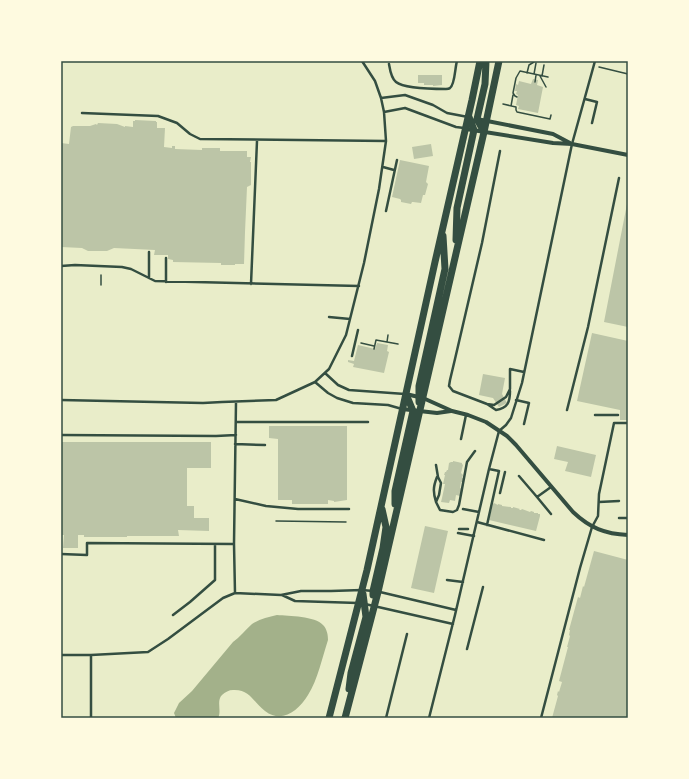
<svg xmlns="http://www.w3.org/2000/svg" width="689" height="779" font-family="'PT Sans Narrow',sans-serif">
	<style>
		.water { fill: #a3b18a }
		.building { fill: #bcc5a7 }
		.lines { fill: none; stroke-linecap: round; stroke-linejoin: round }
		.path { stroke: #344e41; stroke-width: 1.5 }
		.service { stroke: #344e41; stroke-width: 2.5 }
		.minor { stroke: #344e41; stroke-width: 4 }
		.primary { stroke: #344e41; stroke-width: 7 }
		.neatline { fill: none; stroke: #344e41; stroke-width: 1.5 }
	</style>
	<rect width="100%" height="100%" fill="#e9edc9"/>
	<path class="water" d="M277,615C289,616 315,616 323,625C327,629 328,635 328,640C322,658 318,679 308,695C298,711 282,724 265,711C253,702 250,689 233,690C229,690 225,692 222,695C216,701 222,711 218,718H176L174,713L179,703L192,691L233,642C240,637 245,630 252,624C260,619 268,617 277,615Z"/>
	<path class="building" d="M418,75H442V85L433,86V85H424V83H418Z
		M533,79L538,80L537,85L543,87L538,113L518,109L519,106L516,105L518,95L516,94L517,91H515L516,84L518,85L519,81L531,84Z
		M135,120L156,121V122H157V128H165L164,147L172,148V146H175V149L202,150V148H220V151H247V157H251L250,162H251V185L247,187L245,232L244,264H235V265H221V263L173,262V260L168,259V255H154L155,250L114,248L107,251H88L82,248L61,247V143L69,144L71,127L73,126H90L96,124L97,125L98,123L117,124L125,127V126L133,127V121H135Z
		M431,144L433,156L414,159L412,147Z
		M400,160L429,166L426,182L428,184L425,195H423L421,203L413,202H412L411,204L401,202V200L400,199L392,197Z
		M627,204H628V327L604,322Z
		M592,333L628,341V420H620V410L577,401Z
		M377,343L388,345L387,351L389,352L384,373L353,367L354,364L348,362V360L354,361L358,345L375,349Z
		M483,374L505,378L502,394L507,403L499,407L493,398L479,395Z
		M269,426H347V500L334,502V501L328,500V504H292V500H278V439L269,438Z
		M61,442H211V468H187V506H194V518H209V531L178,530L179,536H127V537H84V535H78V548H63L64,535H61Z
		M557,446L596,455L591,477L565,471L568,462L554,459Z
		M453,461L462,463V464L463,465L461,473L463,475L462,478H464L463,482H461L460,488L462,489L460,496L456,495L455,501L450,500L449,503L441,502L442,498L445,484H443L445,475H444L445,472H446L447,470H448L449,463L451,462H453Z
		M494,503L498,505V504L502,505V506L511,507V508H513V507L520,509L519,510H521L522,509L530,512L531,511L534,512V513H538V514H540V516L536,531L489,520L493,504Z
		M425,526L448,531L434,593L411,588Z
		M594,551L628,560V718H552L558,696L557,695L558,691L559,692L562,682L559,681L568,647H567L570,636L569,635L570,630H569L578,597L580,598L583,586L584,587Z"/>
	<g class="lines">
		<path class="path" d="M599,67L628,74
			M527,73L529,65L534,62
			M534,74L536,63
			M540,76L546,87
			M542,76L544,65
			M535,82L536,75
			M517,97L515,96L513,93L516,78L520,71L548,77
			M503,104L516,107V110L517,112L550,119L551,115
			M511,106L513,95H514
			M101,285V275
			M387,342L388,335
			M361,343L374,346
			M374,349L376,340L398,344
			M276,521L346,522"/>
		<path class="service" d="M389,64C390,70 391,78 396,82C405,89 435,89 446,89C448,89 449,89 450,88C455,85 455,67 457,61
			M381,98L405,95L433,105L447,113L468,117
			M585,99L597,102L592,123
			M384,112L405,108L456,127L464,128
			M82,113L158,116L177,123L190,134L200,139L386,141
			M500,151L482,243L455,359L450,380L449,386L453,391L487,404L494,405L506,397L510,389V369L524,372
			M383,167L394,170
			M386,211L397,160
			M166,258V282
			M61,266L75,265L122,267L131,269L155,281L359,286
			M149,278V252
			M251,284L257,141
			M329,317L350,319
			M352,356L358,330
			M325,373L338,385L349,390L405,394
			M315,382L328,393L337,398L353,403L388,405L402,409
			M61,400L203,403L222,402L276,400L315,382L329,369L346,335L364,263L379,189L386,141L384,112L381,98L375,81L362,61
			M516,400L529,403L524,424
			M487,404L496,410C508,408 510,402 510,391
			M567,410L588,327L619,178
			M595,415H618
			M236,422H368
			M61,435L216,436L236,435
			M461,439L466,415
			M235,444L265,445
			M436,465L438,477L441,483L439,495L436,502L440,510L453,512L457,510L459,505L467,462L475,451
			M519,476L537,497
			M551,487L537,497L551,514
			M500,493L505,472
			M235,499L266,506L298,509H349
			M436,502C433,492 433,487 437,477
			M599,502L619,501
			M463,509L479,512
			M619,518H628
			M477,522L544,540
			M487,525L499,471L489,469
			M459,529H468
			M458,533L474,536
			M61,554L87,555V543L234,544
			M447,580L463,582
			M380,592L456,610
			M235,593L234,544L236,402
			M282,595L295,601L358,603
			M365,604L453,624
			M173,615L190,602L215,580V544
			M467,649L483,587
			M61,655H91L148,652L168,639L223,598L235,593L281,595L301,591H331L362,590L373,591
			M91,718V655
			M386,718L407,634
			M429,718L455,615L489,469L499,431L506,425L511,418L522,383L572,144L595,61
			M541,718L580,568L592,527L598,516L599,494L614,423H628"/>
		<path class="minor" d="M477,119L553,134L570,143
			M466,129L553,143L572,144L628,155
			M406,394L423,398L452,411L468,415L486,422L507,436L516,445L573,512C590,528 605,534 628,535
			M402,409L437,413L451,411"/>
		<path class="primary" d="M484,132L477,119L485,84L486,61
			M456,240L457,208L474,130L469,117
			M419,402V386L445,269L443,236
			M395,504V491L413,411L406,394
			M373,595V591L383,548L386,527L382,509
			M349,689L351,673L366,617L363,594
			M329,718L367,570L435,262L472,100L480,61
			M345,718L378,592L484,132L499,61"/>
	</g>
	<rect width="689" height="779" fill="none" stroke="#fefae0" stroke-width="124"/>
	<rect x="62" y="62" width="565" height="655" class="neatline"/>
</svg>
